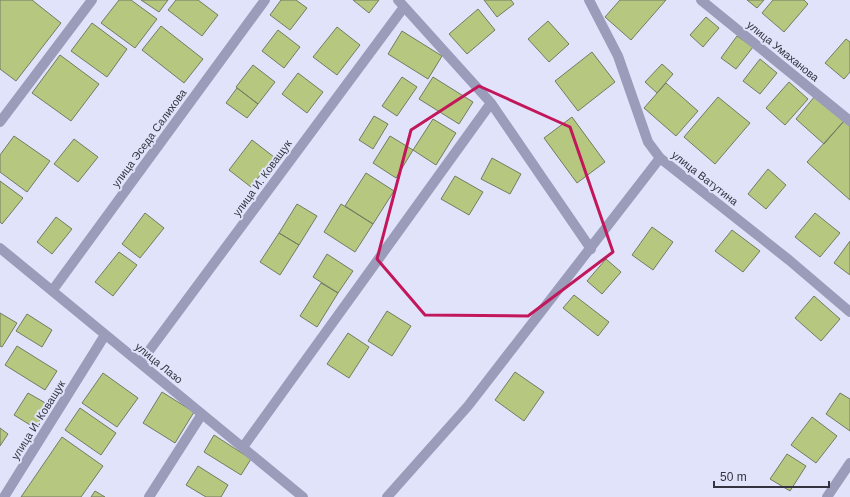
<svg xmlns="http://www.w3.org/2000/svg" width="850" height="497" font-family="Arial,sans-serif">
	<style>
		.building { fill: #b6c780; stroke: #747b60 }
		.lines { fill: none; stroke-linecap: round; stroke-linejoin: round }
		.minor { stroke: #9a9cba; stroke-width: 10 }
		.marked { fill: none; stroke: #c2185b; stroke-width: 3; stroke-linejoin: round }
		.labels { text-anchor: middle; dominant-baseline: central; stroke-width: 4; stroke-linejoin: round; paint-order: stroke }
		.street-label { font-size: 11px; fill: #33343f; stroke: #e1e3fb }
	</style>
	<rect width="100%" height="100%" fill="#e1e3fb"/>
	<path class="building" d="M0,0H32L61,23L16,81L0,69Z
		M119,0H131L157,19L135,48L101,23Z
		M141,0H168L159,12Z
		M176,0H198L218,15L202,36L168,10Z
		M281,0H296L307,8L290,30L270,15Z
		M353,0H379L369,13Z
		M484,0H511L514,4L497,17Z
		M620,0H666L631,40L605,17Z
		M747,0H764L757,8Z
		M773,0H804L808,4L784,32L762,13Z
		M478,9L495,30L467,54L449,34Z
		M706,17L719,28L703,47L690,35Z
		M548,21L569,44L549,62L528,39Z
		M92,23L127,49L107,77L71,51Z
		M161,26L203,59L184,83L142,50Z
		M337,27L360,45L337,75L313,57Z
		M278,30L300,47L284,68L262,51Z
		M402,31L442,56L428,79L388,54Z
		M737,36L753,47L736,69L721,58Z
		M846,39L850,42V72L844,79L825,63Z
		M592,52L615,82L578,111L555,81Z
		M60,55L99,84L71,121L32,93Z
		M760,59L777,73L760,94L743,81Z
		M662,64L673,74L657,93L645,82Z
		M253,65L275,82L258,104L236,87Z
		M298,73L323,92L307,113L282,94Z
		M402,77L417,87L397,116L382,106Z
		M433,77L473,102L459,124L419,99Z
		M789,82L808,99L785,125L766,108Z
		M666,83L698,111L676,136L644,108Z
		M237,88L258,104L247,118L226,103Z
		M815,96L844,121L824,144L796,119Z
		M718,97L750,123L715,164L684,137Z
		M374,116L388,124L373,149L359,140Z
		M572,117L605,162L577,183L544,138Z
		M433,119L456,133L436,165L413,150Z
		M844,121L850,126V200L807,162Z
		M14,136L50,161L27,192L0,172V155Z
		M390,136L413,150L396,178L373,163Z
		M74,139L98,157L78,182L54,164Z
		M252,140L274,157L251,187L229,170Z
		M492,158L521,174L510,194L481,179Z
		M768,169L786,185L766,209L748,194Z
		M366,173L394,191L373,224L345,206Z
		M455,176L483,192L469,215L441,199Z
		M0,181L23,198L2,224L0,222Z
		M297,204L317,216L299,245L279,233Z
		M341,204L373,224L355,252L324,232Z
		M145,213L164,228L140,258L122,244Z
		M815,213L840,233L820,257L795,237Z
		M56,217L72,229L52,254L37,242Z
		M652,227L673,242L653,270L632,255Z
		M732,230L760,251L743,272L715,251Z
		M279,233L299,245L280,275L260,262Z
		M850,241V275L834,263Z
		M119,252L137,265L113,296L95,282Z
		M327,254L353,271L338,293L313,277Z
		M606,259L621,272L602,294L587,281Z
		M321,283L338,293L317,327L300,316Z
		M574,295L609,322L598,336L563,308Z
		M814,296L840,319L821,341L795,318Z
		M387,311L411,326L392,356L368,341Z
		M0,313L17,323L2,347L0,346Z
		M27,314L52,330L42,347L16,331Z
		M348,333L369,347L349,378L327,364Z
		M17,346L57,371L45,390L5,365Z
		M515,372L544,392L524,421L495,400Z
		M103,373L138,398L117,427L82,403Z
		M162,392L194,412L175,443L143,423Z
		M28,393L49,405L35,428L14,415Z
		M840,393L850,399V431L826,414Z
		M80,408L116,433L101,455L65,430Z
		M812,417L837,436L816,463L791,445Z
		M0,428L8,434L0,446Z
		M214,435L251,459L241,475L204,452Z
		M62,437L103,466L81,497H21Z
		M787,454L806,466L790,491L770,479Z
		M198,466L228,485L221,497H206L186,485Z
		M95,491L105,497H91Z"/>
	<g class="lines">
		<path class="minor" d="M398,0L491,103L591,249
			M589,0L618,56L648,142L660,158L789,260L850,312
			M701,0L850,121
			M0,122L92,0
			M0,248L303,497
			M52,291L265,0
			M140,363L404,7
			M243,447L491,103
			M4,497L105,335
			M149,497L202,414
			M387,497L468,406L660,158
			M827,497L850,463"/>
	</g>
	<path class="marked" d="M479,86L570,127L613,252L528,316L425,315L377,259L411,130Z"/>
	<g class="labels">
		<g class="street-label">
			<text transform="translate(783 51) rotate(39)">улица Умаханова</text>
			<text transform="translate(149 138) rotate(-54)">улица Эседа Салихова</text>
			<text transform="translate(262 178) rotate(-54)">улица И. Коващук</text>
			<text transform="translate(705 178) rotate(38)">улица Ватутина</text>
			<text transform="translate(159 363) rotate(39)">улица Лазо</text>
			<text transform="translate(38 420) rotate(-58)">улица И. Коващук</text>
		</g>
	</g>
	<path d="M714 481v6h115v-6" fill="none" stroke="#33343f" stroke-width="2"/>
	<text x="720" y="481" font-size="12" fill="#33343f" stroke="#e1e3fb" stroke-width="3" paint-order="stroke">50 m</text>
</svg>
